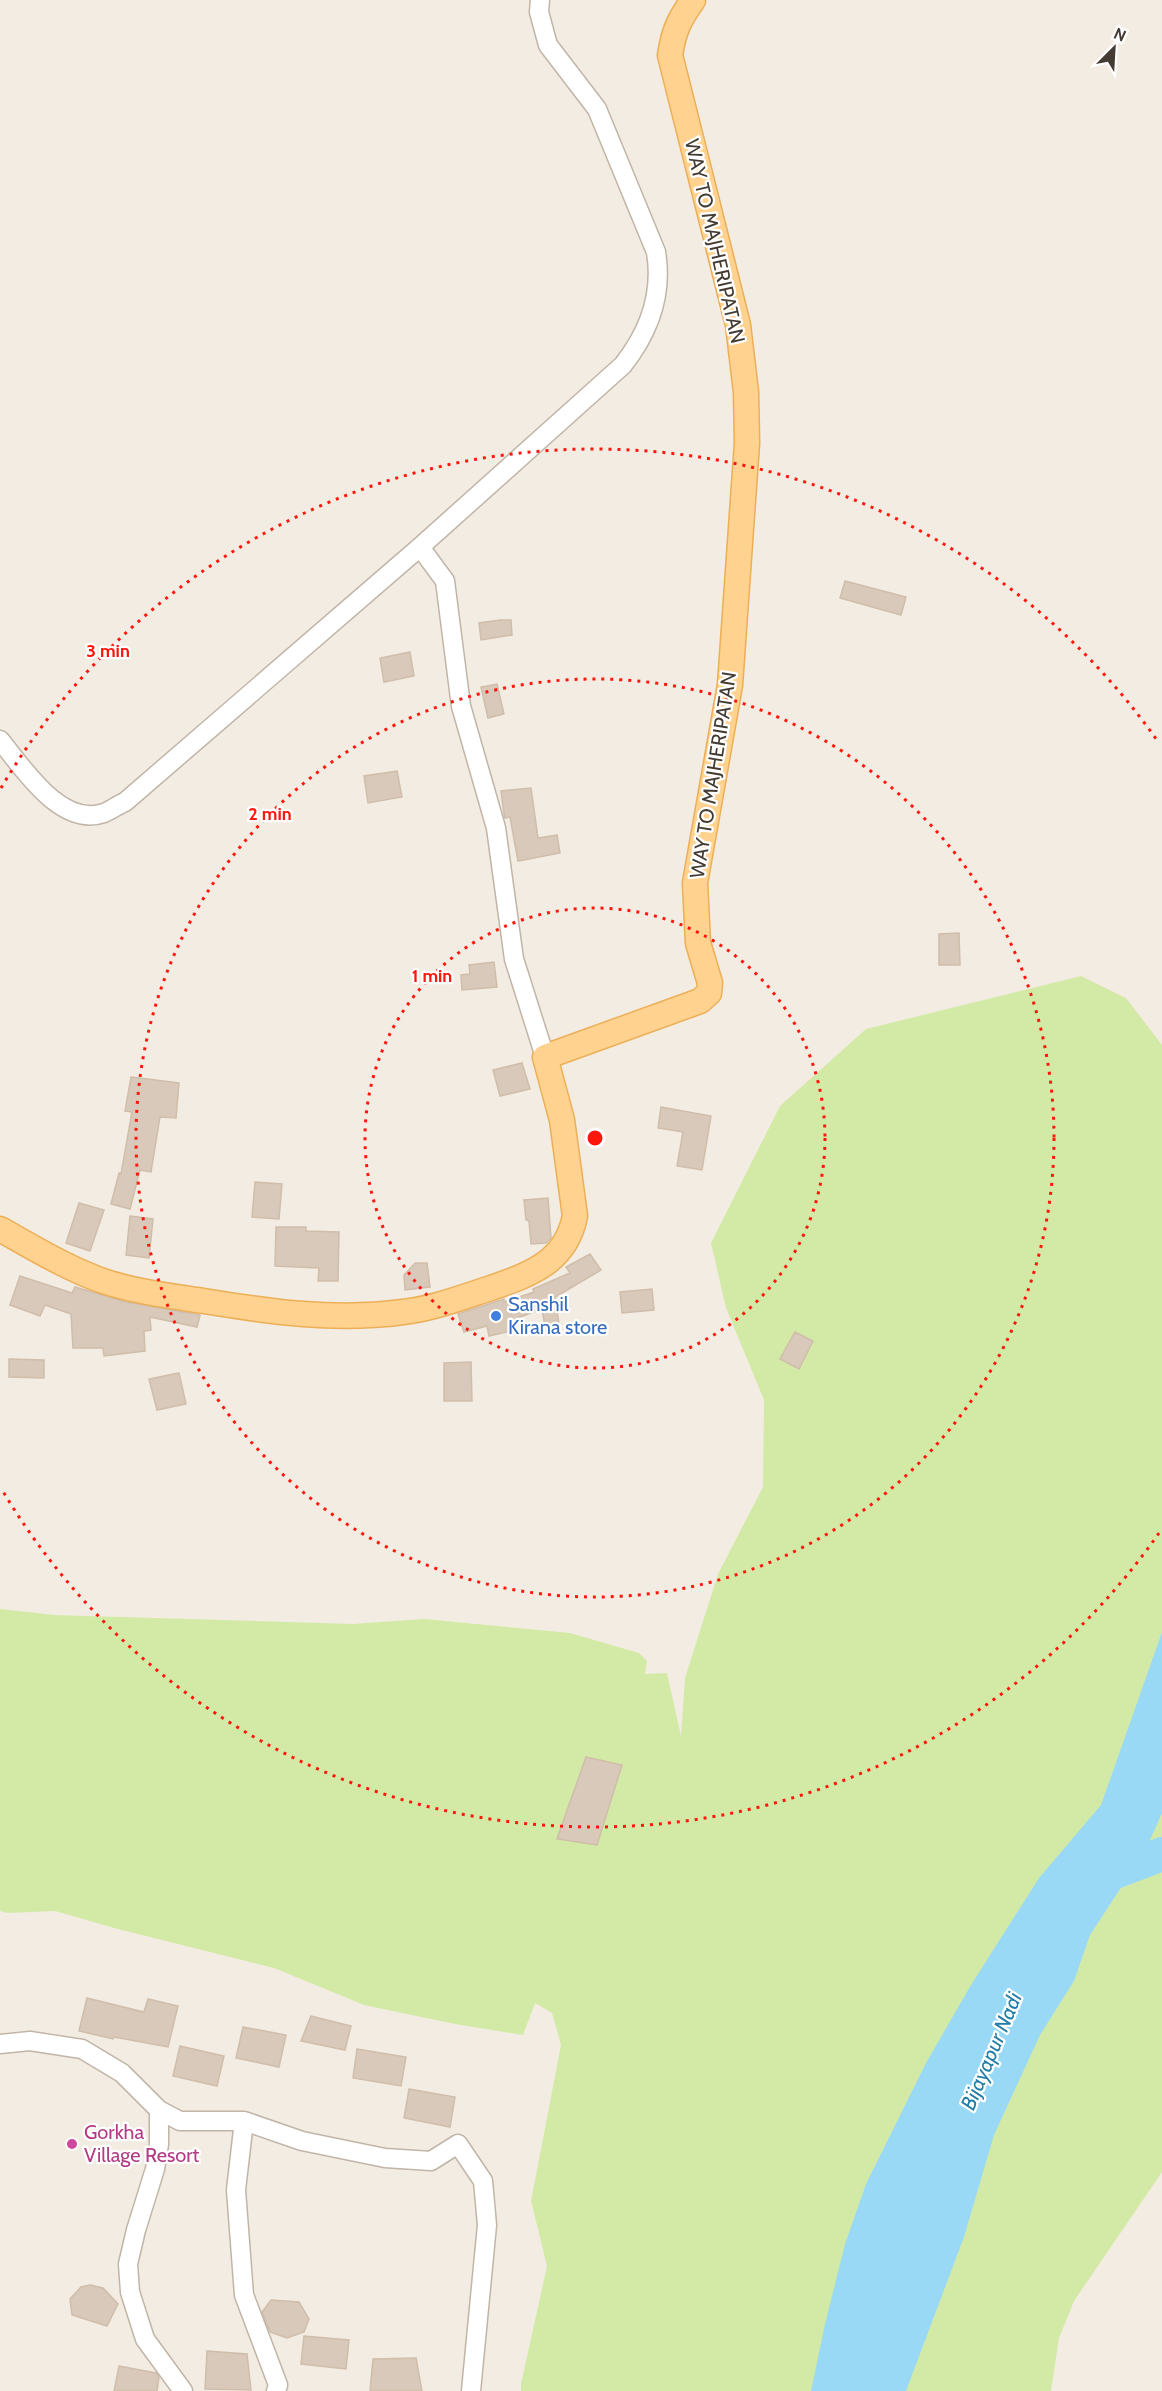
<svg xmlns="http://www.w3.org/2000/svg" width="1162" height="2391" font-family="Cabin,sans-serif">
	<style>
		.green { fill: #d3eaa7 }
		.water { fill: #99d9f5 }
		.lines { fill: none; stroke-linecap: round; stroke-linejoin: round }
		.river { stroke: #99d9f5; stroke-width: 34 }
		.building { fill: #d8c9ba; stroke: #d0bdaa; stroke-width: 1.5 }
		.minor-casing { stroke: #c1b5a7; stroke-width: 21 }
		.major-casing { stroke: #ecaf57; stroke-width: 27 }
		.minor { stroke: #fff; stroke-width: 18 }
		.major { stroke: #ffd38f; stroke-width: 24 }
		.ring { fill: none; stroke: #ff170d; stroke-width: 3; stroke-dasharray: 3 6 }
		.shop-dot { fill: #3f7fe0; stroke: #fff; stroke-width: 2 }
		.hotel-dot { fill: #d1479c; stroke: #fff; stroke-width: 2 }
		.labels { text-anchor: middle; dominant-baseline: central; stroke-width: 4.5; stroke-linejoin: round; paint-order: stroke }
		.street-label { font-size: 20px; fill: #443b32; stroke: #fff }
		.shop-label { font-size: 20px; fill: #366cbe; stroke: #fff; text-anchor: start }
		.hotel-label { font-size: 20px; fill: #b23c85; stroke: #fff; text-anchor: start }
		.water-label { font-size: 21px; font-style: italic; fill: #237da6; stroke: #fff }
		.centre { fill: #ff170d; stroke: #fff; stroke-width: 3 }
		.ring-label { font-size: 18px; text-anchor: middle; font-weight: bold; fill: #ff170d; stroke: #fff; stroke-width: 4.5; stroke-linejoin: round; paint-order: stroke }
	</style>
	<rect width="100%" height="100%" fill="#f3ece2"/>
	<path class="green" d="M1081,976L1126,998L1162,1045V2172L1074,2301L1059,2338L1051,2391H521V2384L547,2266L531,2201L561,2045L552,2013L535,2003L523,2035L455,2024L364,2005L274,1968L114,1928L55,1911L7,1913L0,1911V1609L54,1615L353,1624L424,1619L570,1633L639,1653L647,1661L645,1674L667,1673L681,1736L685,1678L718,1574L763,1487L764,1400L726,1308L711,1243L780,1106L866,1029Z"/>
	<path class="water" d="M1162,1632V1813L1145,1851L1090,1935L1074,1981L1040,2035L994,2135L964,2237L906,2391H811L825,2324L845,2244L866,2184L926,2063L971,1985L1039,1878L1101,1805Z"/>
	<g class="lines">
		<path class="river" d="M1092,1881L1162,1854"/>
	</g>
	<path class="building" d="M845,581L906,597L901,615L840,598Z
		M500,620H511L512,635L481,640L479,623Z
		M410,652L414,676L384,682L380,658Z
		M497,684L504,714L488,718L481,687Z
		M397,771L402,797L368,803L364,776Z
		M531,788L538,838L557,835L560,853L518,861L510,817L505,818L504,814L501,791Z
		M959,933L960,965H939V934Z
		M494,962L497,987L462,990L461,975L470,974L469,965Z
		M522,1063L530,1089L500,1096L493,1070Z
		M131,1077L179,1083L176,1118L160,1117L151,1172L140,1170L130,1209L111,1204L119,1173L121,1174L132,1112L125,1111Z
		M661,1107L711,1116L702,1170L677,1166L683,1132L658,1128Z
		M255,1182L282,1184L279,1219L252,1217Z
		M548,1198L551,1238L546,1243L531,1244L529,1221L526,1220L524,1200Z
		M79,1203L104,1210L90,1251L66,1243Z
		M130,1216L153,1219L149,1258L126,1255Z
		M276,1227H306V1231L339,1232L338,1281H318L319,1268L275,1266Z
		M590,1254L601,1270L552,1299L555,1298L559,1324L545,1326L542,1309L509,1321L511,1331L489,1336L487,1326L464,1332L458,1314L504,1299V1302L534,1292L533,1289L570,1273L566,1267Z
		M415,1263H427L430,1287L405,1290L404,1275Z
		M20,1276L72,1293L75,1287L126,1302L200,1315L197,1327L150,1317L151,1330L144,1331L145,1351L104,1356L103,1348H73L71,1314L45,1305L40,1316L10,1305Z
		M652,1289L654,1310L622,1313L620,1292Z
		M795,1332L813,1341L799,1369L780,1359Z
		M9,1359L44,1360V1378L9,1377Z
		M471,1362L472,1401H444V1363Z
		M179,1373L186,1404L157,1410L149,1379Z
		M586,1757L622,1765L597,1845L557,1839Z
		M87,1998L144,2012L148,1999L178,2006L168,2047L114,2037L113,2039L79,2031Z
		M311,2016L351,2026L345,2050L301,2041Z
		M243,2027L286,2035L279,2067L236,2058Z
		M180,2046L224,2056L217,2086L173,2076Z
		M357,2049L406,2057L401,2086L353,2078Z
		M409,2089L455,2097L450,2127L404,2118Z
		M90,2285L103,2288L118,2304L107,2326L72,2315L70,2299L81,2287Z
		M271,2300L299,2302L309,2319L304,2332L287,2338L270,2332L262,2312Z
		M304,2336L349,2340L346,2369L301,2364Z
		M207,2351L247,2354L251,2390L205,2389Z
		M416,2358L422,2391H370L373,2359Z
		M119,2366L156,2373L159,2377L157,2391H114Z"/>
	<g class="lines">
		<defs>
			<path id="minor" d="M420,547L445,581L461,706L496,828L514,959L545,1057
				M0,740C23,768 61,828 104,813C111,810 118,805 125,802L420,547L623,365C649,332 663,294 656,252L597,109L548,45L539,12L540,0
				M0,2044L30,2041L82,2049L122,2073L159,2110L180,2121H244L302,2141L385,2158L431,2161L458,2144L483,2181L487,2225L471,2391
				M159,2110V2144L155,2169L136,2230L128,2264L130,2292L145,2339L183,2391
				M244,2121L236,2190L244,2295L278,2385L276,2391"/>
			<path id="major" d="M0,1229C34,1248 68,1269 106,1282C137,1292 171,1296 204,1301C271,1312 335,1321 403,1312C432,1309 463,1297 491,1288C531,1274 566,1262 575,1216L562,1120L545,1057L700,1001L709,993L710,983L698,943L695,883L730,685L747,443L746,392L738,325L670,55C674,30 679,20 693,0"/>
		</defs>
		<use href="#minor" class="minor-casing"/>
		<use href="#major" class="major-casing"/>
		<use href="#minor" class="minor"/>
		<use href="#major" class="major"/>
	</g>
	<g class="ring">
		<circle cx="595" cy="1138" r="230"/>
		<circle cx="595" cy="1138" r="459"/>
		<path d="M1159 1533A689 689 0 0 1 1 1488M1 788A689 689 0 0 1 1159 743"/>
	</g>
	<circle class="shop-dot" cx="496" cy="1316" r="6"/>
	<circle class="hotel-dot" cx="72" cy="2144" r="6"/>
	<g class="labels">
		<g class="street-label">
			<text transform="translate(715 241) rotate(77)">WAY TO MAJHERIPATAN</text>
			<text transform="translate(713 775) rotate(-81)">WAY TO MAJHERIPATAN</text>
		</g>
		<g class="shop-label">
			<text x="508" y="1304">Sanshil<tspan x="508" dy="23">Kirana store</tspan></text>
		</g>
		<g class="hotel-label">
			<text x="84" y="2132">Gorkha<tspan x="84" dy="23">Village Resort</tspan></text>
		</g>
		<g class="water-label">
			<text transform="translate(991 2051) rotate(-67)">Bijayapur Nadi</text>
		</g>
	</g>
	<circle cx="595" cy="1138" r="9" class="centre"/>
	<g class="ring-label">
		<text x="108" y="657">3 min</text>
		<text x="270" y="820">2 min</text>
		<text x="432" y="982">1 min</text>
	</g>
	<g transform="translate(1114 48) rotate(24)" stroke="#ffffff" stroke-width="4.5" paint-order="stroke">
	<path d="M0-4.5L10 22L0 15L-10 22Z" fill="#443b32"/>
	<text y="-9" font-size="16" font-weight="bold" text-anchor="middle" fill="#443b32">N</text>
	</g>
</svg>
